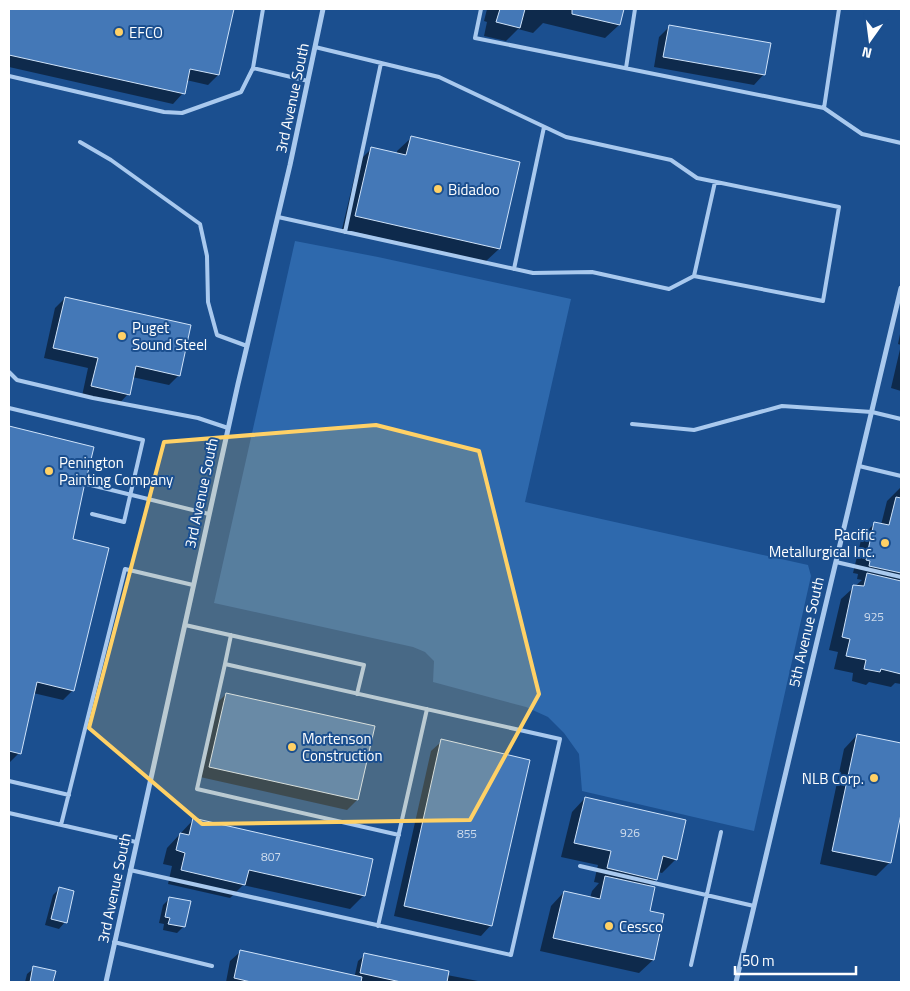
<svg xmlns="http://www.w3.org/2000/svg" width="910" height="991" font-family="'Titillium Web',sans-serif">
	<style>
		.green { fill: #2e69ad }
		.shadow { fill: #0007 }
		.building { fill: #4478b7; stroke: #cfe3fa }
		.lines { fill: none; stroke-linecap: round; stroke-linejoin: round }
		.lane { stroke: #a9c9ee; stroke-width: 4 }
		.street { stroke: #a9c9ee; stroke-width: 5 }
		.marked { fill: #ffd166; fill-opacity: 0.2; stroke: #ffd166; stroke-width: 4; stroke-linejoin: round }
		.poi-dot { fill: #ffd166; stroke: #1b4f8f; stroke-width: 2 }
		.labels { text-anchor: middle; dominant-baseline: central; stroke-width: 4; stroke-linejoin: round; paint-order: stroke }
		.number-label { font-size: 12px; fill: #d0dded }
		.poi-label { font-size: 15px; fill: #fff; stroke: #1b4f8f; text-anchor: start }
		.street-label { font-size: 15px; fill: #fff; stroke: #1b4f8f }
	</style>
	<rect width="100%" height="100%" fill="#1b4f8f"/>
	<path class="green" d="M295,241L378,257L571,299L525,502L808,565L811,576L754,831L582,791L579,754L564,733L548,717L526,707L433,682L434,661L425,652L413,647L214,603Z"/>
	<path class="shadow" d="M9,9H233L218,75L208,85L186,80L183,93L173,104L9,67Z
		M487,9H617L622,10L619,25L605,38L543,23L533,33L518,29L506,41L484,36L487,22L484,21Z
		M669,27L764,74L754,85L654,67L659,37Z
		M411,138L499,249L485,262L342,229L358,162L372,148L397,154V151Z
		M65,298L179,375L169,385L132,377L128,394L118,405L82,396L88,368L44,358L55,308Z
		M901,329V328V391L891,388L901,345L898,344Z
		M9,427L93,448L82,483L71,540L73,690L63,700L33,693L19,753L9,763Z
		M900,488H901V684L895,683L891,687L869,682L866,685L852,681L853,673L834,669L838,652L829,650L841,599L862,580L857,579L858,574L853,573L862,536L875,523L881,525L887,501Z
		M226,694L373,727L357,800L347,810L200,777L216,704Z
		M857,735L901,744V807L890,862L876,876L820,864L844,749Z
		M442,741L491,925L481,936L394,916L431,751Z
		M585,798L676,859L662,873L658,872L656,879L648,887L649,911L663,915L653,960L639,973L540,951L551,906L564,892L590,898L592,891L599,883L594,882L598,865L561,857L572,812Z
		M193,820L364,895L350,909L243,885L230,898L168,884L172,866L163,864L167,848Z
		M60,888L65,922L59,929L45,925L53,895Z
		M170,898L184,926L177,933L163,930L164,924L159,923L163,905Z
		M241,951L338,973L336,982H226L230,961Z
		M365,955L447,975L483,982H367L354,979L358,961Z
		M34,968L54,972L52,982H25L27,974Z"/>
	<path class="building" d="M9,9H234L219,75L190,69L185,94L9,55Z
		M500,9H525L520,28L496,22Z
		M572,9H624L620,25L572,14Z
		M669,25L771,43L765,75L663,57Z
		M411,136L520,162L500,249L355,216L371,147L406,155Z
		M65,297L191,325L180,376L136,366L130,395L91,386L98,358L53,348Z
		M9,426L94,447L86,480L83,484L84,487L73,539L109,548L74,691L37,682L21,754L9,751Z
		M896,497L901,498V573L869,566L870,561L866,560L874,522L889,525Z
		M867,573L901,581V674L881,669L880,672L864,669L866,660L846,656L850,639L842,637L853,585L864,586Z
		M226,693L375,726L358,800L209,767Z
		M857,734L901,743V814L891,863L832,851Z
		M441,739L530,760L492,926L404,906Z
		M585,797L686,820L677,860L663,856L657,880L607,868L611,851L574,843Z
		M193,818L373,859L365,896L249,870L245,885L181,870L185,853L176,850L180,833L189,835Z
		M605,876L655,887L650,911L664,914L654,960L553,938L564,891L600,899Z
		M59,887L74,891L67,923L51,919Z
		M169,897L191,901L185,927L168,924L170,918L165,917Z
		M240,950L362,977L361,982H251L234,978Z
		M364,953L449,971L447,982H401L360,973Z
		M33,966L56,971L53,982H30Z"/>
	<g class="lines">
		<path class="lane" d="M481,9L475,38L824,108L862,134L901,143
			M253,68L263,9
			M626,68L635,9
			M9,76L164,112L182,113L241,92L253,68L308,81
			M824,108L839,9
			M80,142L111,160L200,224L207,256L208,302L217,335L247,346
			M278,217L533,273L592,272L669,289L694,276L823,301L839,207L697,178L671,160L566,137L439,77L315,47
			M345,232L381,63
			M514,269L544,127
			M694,276L715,182
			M9,372L17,380L93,398L198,418L228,428
			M9,408L143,440L124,522L92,514
			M632,424L694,430L782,406L872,412L901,419
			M859,466L901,476
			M87,484L209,514
			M836,562L901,577
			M185,625L364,665L357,694
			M225,664L231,635
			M9,781L69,795
			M9,813L136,842
			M61,825L125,569L193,585
			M580,866L754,906
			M130,870L511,955L560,739L225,664L197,789L399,835
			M378,926L427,709
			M114,942L212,966
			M691,965L721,832"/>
		<path class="street" d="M106,982L238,384L290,165L323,9
			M736,982L901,288"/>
	</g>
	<path class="marked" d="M376,425L479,451L539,694L470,820L202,824L89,728L164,442Z"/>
	<g class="poi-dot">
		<circle cx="119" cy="32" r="5"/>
		<circle cx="438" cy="189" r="5"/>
		<circle cx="122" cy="336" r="5"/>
		<circle cx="49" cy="471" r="5"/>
		<circle cx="885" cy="543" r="5"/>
		<circle cx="292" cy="747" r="5"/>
		<circle cx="874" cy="778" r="5"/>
		<circle cx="609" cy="926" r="5"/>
	</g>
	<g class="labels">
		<g class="number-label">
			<text x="874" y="616">925</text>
			<text x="630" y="832">926</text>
			<text x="467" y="833">855</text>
			<text x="271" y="856">807</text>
		</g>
		<g class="poi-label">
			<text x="129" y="32">EFCO</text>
			<text x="448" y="189">Bidadoo</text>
			<text x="132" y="327">Puget<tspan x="132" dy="17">Sound Steel</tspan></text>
			<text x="59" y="462">Penington<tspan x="59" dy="17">Painting Company</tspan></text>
			<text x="875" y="534" text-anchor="end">Pacific<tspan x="875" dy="17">Metallurgical Inc.</tspan></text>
			<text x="302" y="738">Mortenson<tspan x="302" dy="17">Construction</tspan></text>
			<text x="864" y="778" text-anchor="end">NLB Corp.</text>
			<text x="619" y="926">Cessco</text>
		</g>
		<g class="street-label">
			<text transform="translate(292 98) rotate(-78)">3rd Avenue South</text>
			<text transform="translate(201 493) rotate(-78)">3rd Avenue South</text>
			<text transform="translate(806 632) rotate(-77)">5th Avenue South</text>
			<text transform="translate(114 888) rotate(-78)">3rd Avenue South</text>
		</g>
	</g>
	<rect width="910" height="991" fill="none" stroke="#ffffff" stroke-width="20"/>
	<g transform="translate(870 40) rotate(194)" stroke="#1b4f8f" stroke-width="4" paint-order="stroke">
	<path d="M0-4L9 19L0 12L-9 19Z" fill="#ffffff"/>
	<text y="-8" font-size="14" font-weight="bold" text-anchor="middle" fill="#ffffff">N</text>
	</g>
	<path d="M735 966v8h121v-8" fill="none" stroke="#ffffff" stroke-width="2.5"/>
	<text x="742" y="966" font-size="15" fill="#ffffff" stroke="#1b4f8f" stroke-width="4" paint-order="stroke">50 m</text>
</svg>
